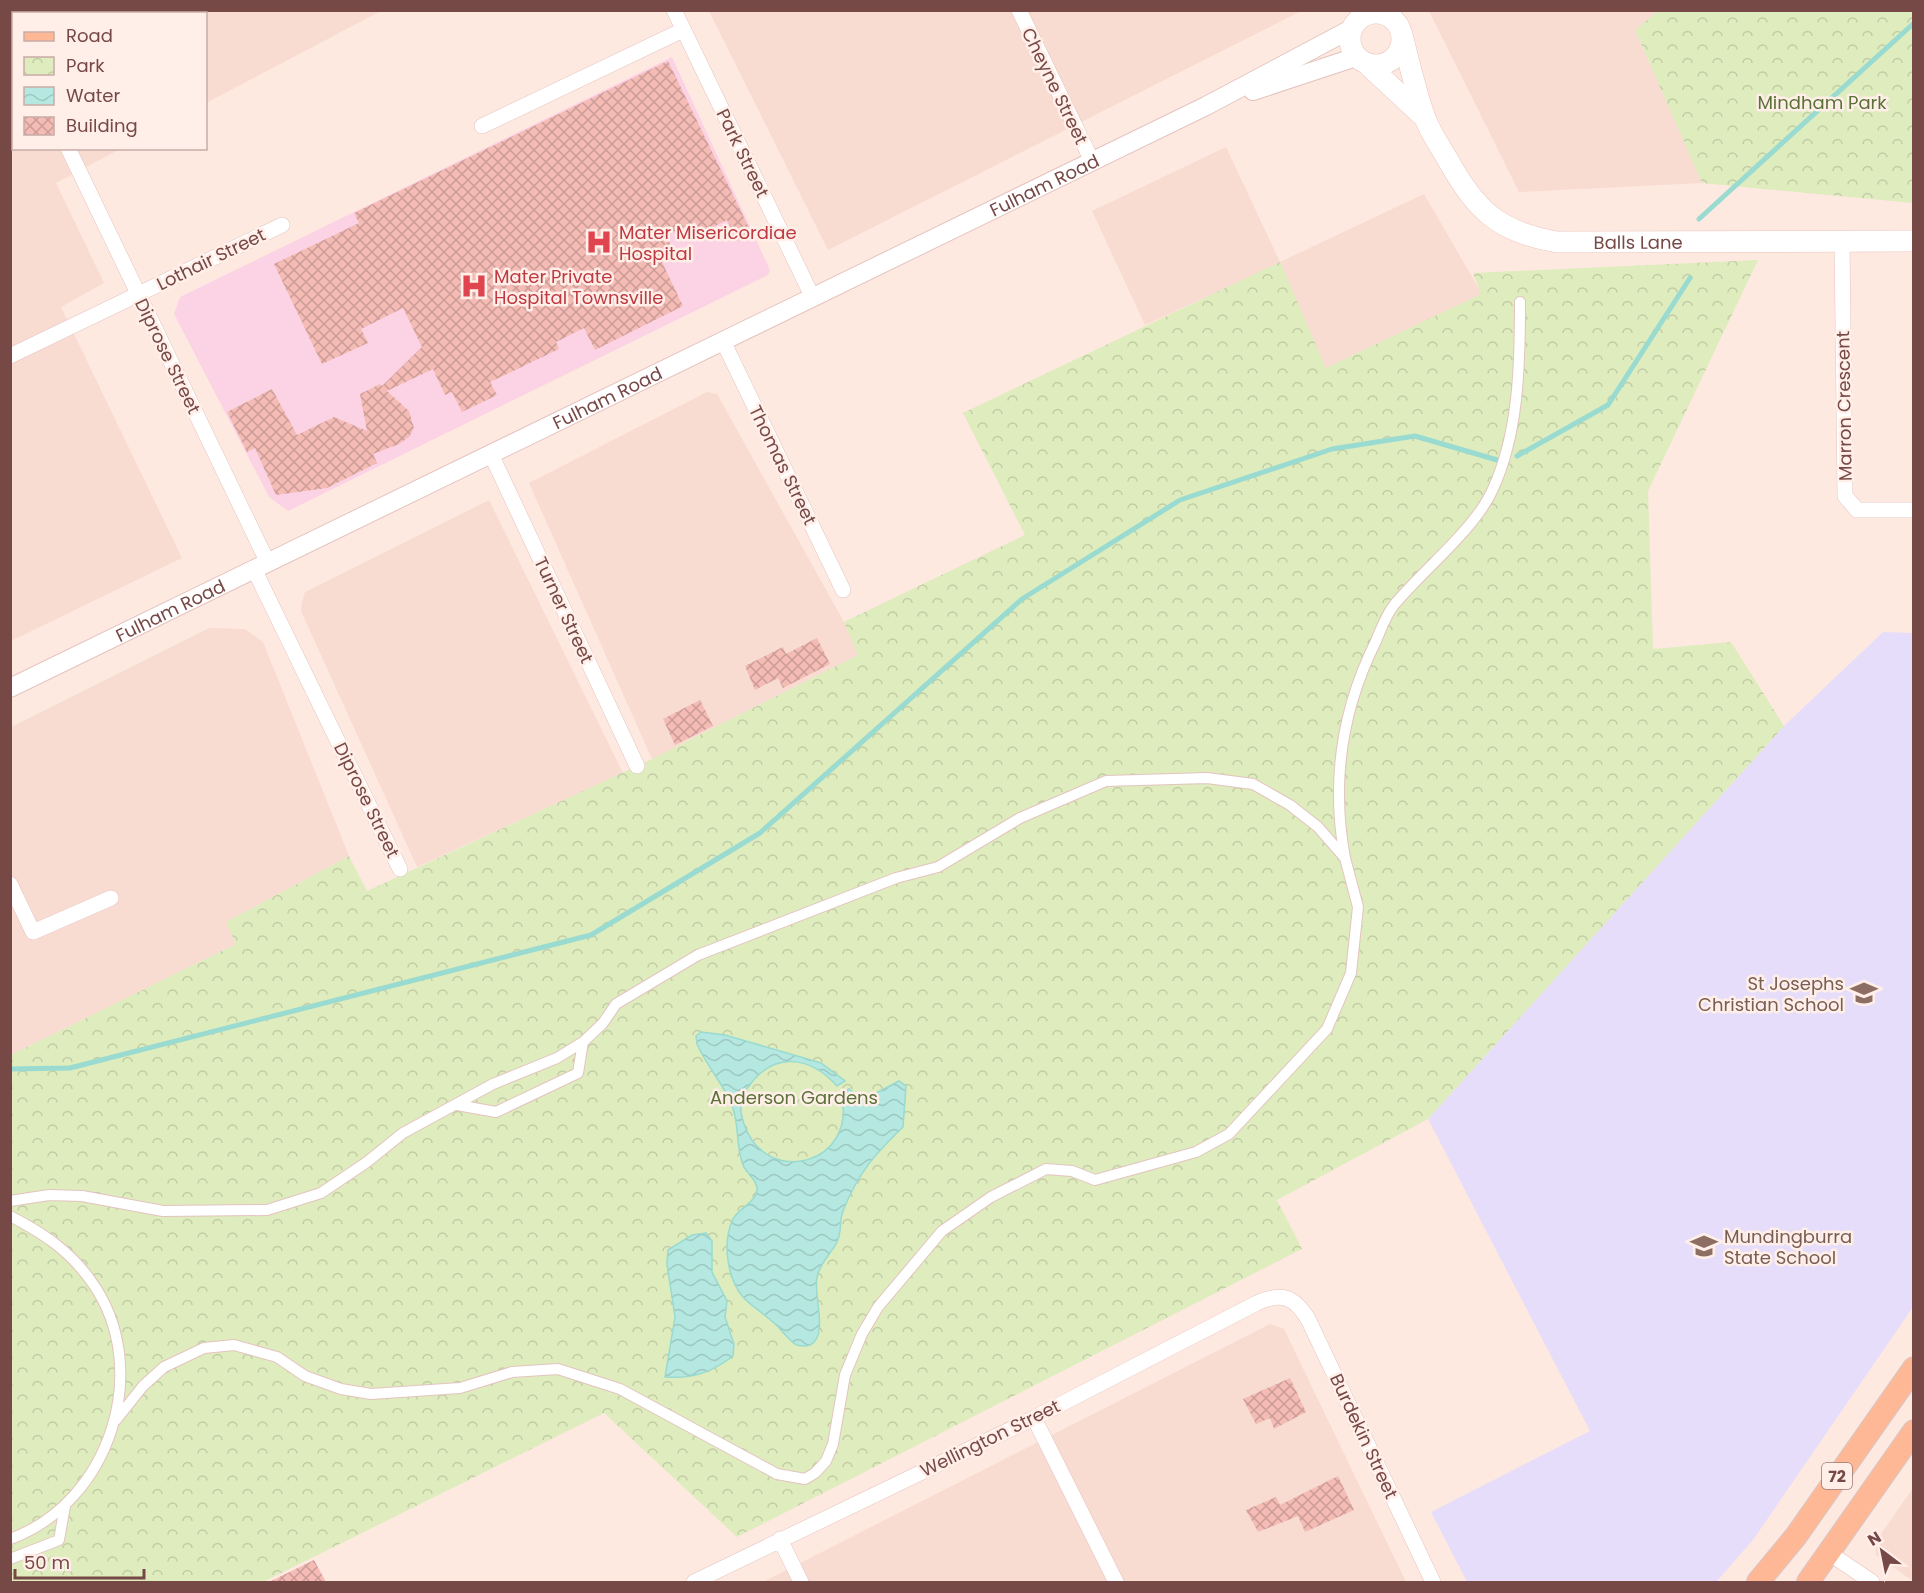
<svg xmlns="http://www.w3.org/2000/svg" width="1924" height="1593" font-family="Poppins,sans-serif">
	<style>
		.residential { fill: #f8dbd1 }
		.education { fill: #e6ddfa }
		.medical { fill: #fcd3e4 }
		.park { fill: url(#park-crowns) }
		.water { fill: url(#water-waves); stroke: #99dad1; stroke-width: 1.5 }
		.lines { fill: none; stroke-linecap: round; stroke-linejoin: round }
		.stream { stroke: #99dad1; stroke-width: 5 }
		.building { fill: url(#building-cross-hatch) }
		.pedestrian-casing { stroke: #e4c4bf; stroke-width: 12 }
		.minor-casing { stroke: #e4c4bf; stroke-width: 16 }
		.tertiary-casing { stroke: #e4c4bf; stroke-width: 20 }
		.secondary-casing { stroke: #eac3bb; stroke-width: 22 }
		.primary-casing { stroke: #d6c8c8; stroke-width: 24 }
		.pedestrian { stroke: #fff; stroke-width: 10 }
		.minor { stroke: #fff; stroke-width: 15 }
		.tertiary { stroke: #fff; stroke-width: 18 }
		.secondary { stroke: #fff; stroke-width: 21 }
		.primary { stroke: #ffb896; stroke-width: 22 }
		.labels { text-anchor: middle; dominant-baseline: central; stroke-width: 5; stroke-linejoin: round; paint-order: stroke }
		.shield { fill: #ffefe8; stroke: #9f7a77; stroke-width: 1.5 }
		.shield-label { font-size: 16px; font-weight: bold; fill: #764846 }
		.street-label { font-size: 18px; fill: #764846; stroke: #ffefe8 }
		.park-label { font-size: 18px; fill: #5a7138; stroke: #ffefe8 }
		.health-label { font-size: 18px; fill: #be3a42; stroke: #ffefe8; text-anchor: start }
		.education-label { font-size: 18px; fill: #785e54; stroke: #ffefe8; text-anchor: end }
	</style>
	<defs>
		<pattern id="park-crowns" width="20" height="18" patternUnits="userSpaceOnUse" patternTransform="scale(1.5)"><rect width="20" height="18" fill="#deecbe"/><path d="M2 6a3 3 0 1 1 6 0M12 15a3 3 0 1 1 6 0" fill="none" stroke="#c2cca5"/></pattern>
		<pattern id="water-waves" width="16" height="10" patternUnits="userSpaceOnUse" patternTransform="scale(1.5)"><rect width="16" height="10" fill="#b4e8e0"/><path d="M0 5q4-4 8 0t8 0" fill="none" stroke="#9ec8c2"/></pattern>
		<pattern id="building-cross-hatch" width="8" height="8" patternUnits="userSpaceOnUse" patternTransform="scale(1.5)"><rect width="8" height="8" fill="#f5bcb6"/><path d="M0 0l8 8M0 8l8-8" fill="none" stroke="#cb9b96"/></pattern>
	</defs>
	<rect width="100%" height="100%" fill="#fee9e0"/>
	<path class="residential" d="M11,11H381L206,103V14H14V148L120,149L56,183L104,283L61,307L182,558L11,641Z
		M709,11H1301L828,250Z
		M1429,11H1658L1635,30L1702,183L1519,192Z
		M1226,147L1280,262L1424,194L1482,294L1326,368L1280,263L1145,325L1092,211Z
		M707,392L717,394L844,622L858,655L652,759L529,483Z
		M489,500L623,773L417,867L301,611L302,602L305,592Z
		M209,628L245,629L263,642L349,856L226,922L236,944L11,1055V727Z
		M1270,1324L1284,1329L1406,1582H763Z
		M1913,1488V1581L1876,1555V1541Z"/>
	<path class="education" d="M1883,632L1913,633V1307L1753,1540L1716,1582H1467L1431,1512L1590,1431L1428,1119L1784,726Z"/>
	<path class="medical" d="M672,57L770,270L768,275L288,511L269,497L174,314L180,297Z"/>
	<path class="park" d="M1658,11H1913V203L1702,183L1635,30Z
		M1758,260L1648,491L1653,649L1731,642L1784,726L1428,1119L1277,1200L1302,1249L737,1537L604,1413L263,1582H11V1055L236,944L226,922L349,856L367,891L652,759L858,655L844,622L1025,535L963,413L1280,262L1326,368L1481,294L1473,273Z"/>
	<path class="water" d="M701,1032L725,1035L821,1063L845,1081L837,1086C810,1056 774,1051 749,1086C739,1098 739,1109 744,1124C766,1189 859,1164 841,1094L849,1089L863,1100L899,1081L906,1086L903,1127C875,1154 858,1173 843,1211C839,1221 842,1232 837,1242C831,1254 820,1262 817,1277C813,1295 829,1336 810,1345C807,1346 801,1346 797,1345C790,1342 786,1335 781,1330C770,1317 754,1309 743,1297C727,1278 722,1242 733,1219C738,1209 759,1200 757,1188C756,1179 746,1173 743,1165C735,1144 740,1123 731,1103C722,1082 706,1065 697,1044L696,1036Z
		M706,1233L712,1241V1272L727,1301L725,1317L734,1344L733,1356C711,1373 692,1379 665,1377L675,1317L667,1264L668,1250L692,1235Z"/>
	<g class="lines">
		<path class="stream" d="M1699,219L1914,23
			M1517,456L1608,405L1690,278
			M10,1069L70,1068L591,935L760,833L1022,599L1180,500L1332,449L1415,436L1504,462"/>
	</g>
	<path class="building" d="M668,61L752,234L737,241L727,220L701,233L695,222L666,236L675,253L661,260L683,306L595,350L584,328L556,342L559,349L490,382L497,395L462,412L452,392L445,395L433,369L387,391L409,411L414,428L409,437L399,444L373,454L377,463L327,488L276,495L255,448L247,452L227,412L272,389L297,435L334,417L367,431L360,394L380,384L382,386L422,347L403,308L361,329L368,343L322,364L274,264L359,223L354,213Z
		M817,638L830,664L783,688L778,678L755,690L745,666L783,647L786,654Z
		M700,700L713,726L675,745L663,719Z
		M1290,1378L1306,1412L1274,1429L1270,1418L1256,1424L1243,1399Z
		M1338,1476L1354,1510L1305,1532L1298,1516L1258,1532L1246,1510L1276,1497L1280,1505Z
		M314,1560L326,1582H269Z"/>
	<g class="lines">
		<defs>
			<path id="pedestrian" d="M1345,858C1331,783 1342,709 1376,641C1381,629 1386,615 1394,605C1423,570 1474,530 1492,491C1519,434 1520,364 1520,302
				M457,1105L496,1112L578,1073L583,1042
				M10,1201L49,1195L82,1196L163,1211L267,1210L321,1193L367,1162L403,1133L493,1084L557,1058L583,1042L603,1023L616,1004L698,955L896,878L938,867L1020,818L1106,781L1207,778L1253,784L1290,805L1318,827L1345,858L1358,907L1351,973L1327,1029L1229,1134L1196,1152L1095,1180L1072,1171L1046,1169L991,1197L942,1231L878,1307L862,1334L845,1375L833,1444L826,1461L815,1473L805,1479L777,1474L620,1389L558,1369L512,1372L460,1388L371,1394L341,1389L305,1376L277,1357L234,1345L204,1348L164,1367L143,1386L116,1420
				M10,1216C43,1233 70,1251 91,1281C154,1368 110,1503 10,1539
				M10,1559L59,1540L65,1506"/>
			<path id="minor" d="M674,10L812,296
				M1019,10L1092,161
				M68,14L74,10
				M10,28L14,35
				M482,126L683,30
				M68,148L268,563
				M1842,241L1845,496L1857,510H1914
				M723,341L843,590
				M10,356L282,225
				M491,454L637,766
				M254,569L400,869
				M10,884L33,932L111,898
				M1034,1418L1116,1582
				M780,1539L801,1582
				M1829,1553L1872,1582
				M694,1582L1034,1418L1257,1303C1281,1292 1294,1296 1308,1319L1433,1582"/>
			<g id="tertiary">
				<path d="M1253,91L1356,57"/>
				<path id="s1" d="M10,688L1206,106L1351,29"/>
			</g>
			<g id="secondary">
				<circle cx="1376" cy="39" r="26"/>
				<path id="s2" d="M1402,35C1409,62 1415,89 1424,115C1429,131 1440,146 1448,160C1476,211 1499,232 1557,242L1914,241"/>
				<path d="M1368,65L1424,117"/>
			</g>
			<path id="primary" d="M1758,1582L1796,1536L1914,1368
				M1808,1582L1914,1431"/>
		</defs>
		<use href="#pedestrian" class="pedestrian-casing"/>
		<use href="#minor" class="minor-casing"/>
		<use href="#tertiary" class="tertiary-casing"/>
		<use href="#secondary" class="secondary-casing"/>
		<use href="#primary" class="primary-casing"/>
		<use href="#pedestrian" class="pedestrian"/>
		<use href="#minor" class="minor"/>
		<use href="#tertiary" class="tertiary"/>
		<use href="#secondary" class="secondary"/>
		<use href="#primary" class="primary"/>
	</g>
	<defs>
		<symbol id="hospital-bare" viewBox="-9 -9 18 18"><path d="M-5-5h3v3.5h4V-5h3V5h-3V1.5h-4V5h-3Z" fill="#e0444e" stroke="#ffefe8" stroke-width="2.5" paint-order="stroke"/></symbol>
		<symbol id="school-bare" viewBox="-9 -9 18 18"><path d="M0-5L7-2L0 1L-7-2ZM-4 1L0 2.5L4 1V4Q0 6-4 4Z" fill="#8d6e63" stroke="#ffefe8" stroke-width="2.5" paint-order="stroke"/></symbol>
	</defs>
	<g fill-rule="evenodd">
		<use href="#hospital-bare" x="580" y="223" width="38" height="38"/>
		<use href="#hospital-bare" x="455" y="267" width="38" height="38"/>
		<use href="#school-bare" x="1845" y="974" width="38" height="38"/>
		<use href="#school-bare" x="1685" y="1227" width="38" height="38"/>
	</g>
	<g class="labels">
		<rect class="shield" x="1822" y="1463" width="30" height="26" rx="4.5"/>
		<g class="shield-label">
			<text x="1837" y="1476">72</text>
		</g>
		<g class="street-label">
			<text transform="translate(1055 86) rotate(64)">Cheyne Street</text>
			<text transform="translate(743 153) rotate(64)">Park Street</text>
			<text stroke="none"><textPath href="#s1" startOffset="1150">Fulham Road</textPath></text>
			<text stroke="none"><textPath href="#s2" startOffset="358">Balls Lane</textPath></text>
			<text transform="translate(211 259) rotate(-26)">Lothair Street</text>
			<text transform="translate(168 356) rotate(64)">Diprose Street</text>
			<text stroke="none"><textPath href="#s1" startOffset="664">Fulham Road</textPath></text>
			<text transform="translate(1844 406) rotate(-91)">Marron Crescent</text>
			<text transform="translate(783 465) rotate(64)">Thomas Street</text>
			<text stroke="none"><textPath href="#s1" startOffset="178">Fulham Road</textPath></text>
			<text transform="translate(564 610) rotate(65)">Turner Street</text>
			<text transform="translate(367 800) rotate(64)">Diprose Street</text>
			<text transform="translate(1364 1436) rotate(65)">Burdekin Street</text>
			<text transform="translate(990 1438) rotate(-26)">Wellington Street</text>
		</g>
		<g class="park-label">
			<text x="1822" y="102">Mindham Park</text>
			<text x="794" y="1097">Anderson Gardens</text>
		</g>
		<g class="health-label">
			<text x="619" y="232">Mater Misericordiae<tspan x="619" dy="21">Hospital</tspan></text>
			<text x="494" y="276">Mater Private<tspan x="494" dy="21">Hospital Townsville</tspan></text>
		</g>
		<g class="education-label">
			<text x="1844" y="983">St Josephs<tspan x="1844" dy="21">Christian School</tspan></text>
			<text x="1724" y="1236" text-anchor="start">Mundingburra<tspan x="1724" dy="21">State School</tspan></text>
		</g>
	</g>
	<rect width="1924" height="1593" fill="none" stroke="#764846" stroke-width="24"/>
	<rect x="12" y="12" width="195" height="138" fill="#ffefe8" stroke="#c8aca7" stroke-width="1.5"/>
	<rect x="24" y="32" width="30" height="9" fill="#ffb896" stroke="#c8aca7" stroke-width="1.5"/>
	<text x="66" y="42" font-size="18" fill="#764846">Road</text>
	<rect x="24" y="57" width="30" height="18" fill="url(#park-crowns)" stroke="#c8aca7" stroke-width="1.5"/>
	<text x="66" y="72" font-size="18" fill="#764846">Park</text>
	<rect x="24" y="87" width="30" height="18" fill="url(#water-waves)" stroke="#c8aca7" stroke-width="1.5"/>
	<text x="66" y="102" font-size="18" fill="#764846">Water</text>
	<rect x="24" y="117" width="30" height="18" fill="url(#building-cross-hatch)" stroke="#c8aca7" stroke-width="1.5"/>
	<text x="66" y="132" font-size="18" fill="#764846">Building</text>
	<g transform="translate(1882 1551) rotate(328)" stroke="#ffefe8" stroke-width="4.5" paint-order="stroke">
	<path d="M0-4.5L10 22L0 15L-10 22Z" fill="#764846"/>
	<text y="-9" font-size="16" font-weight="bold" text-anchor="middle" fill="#764846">N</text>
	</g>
	<path d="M15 1569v9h129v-9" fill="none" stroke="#764846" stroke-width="3"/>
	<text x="24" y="1569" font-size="18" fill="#764846" stroke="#ffefe8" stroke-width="4.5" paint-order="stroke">50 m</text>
</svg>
